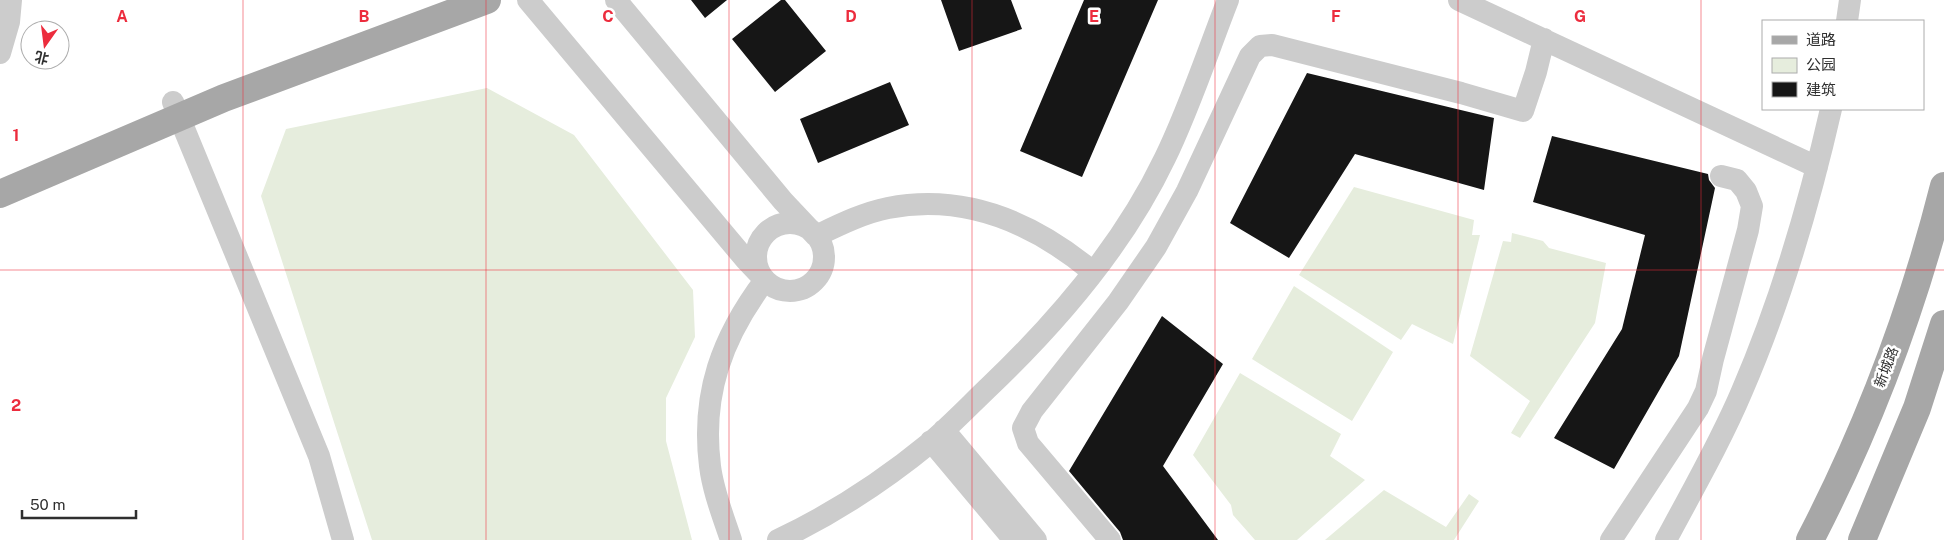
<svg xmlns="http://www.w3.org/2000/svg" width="1944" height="540" font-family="'Public Sans','Noto Sans SC',sans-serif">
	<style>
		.green { fill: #e6eddd }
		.building { fill: #161616 }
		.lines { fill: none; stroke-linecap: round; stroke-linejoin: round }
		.minor { stroke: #ccc; stroke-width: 22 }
		.major { stroke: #a7a7a7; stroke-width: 28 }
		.grid { fill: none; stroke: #ec2c3d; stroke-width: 1; stroke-opacity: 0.55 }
		.labels { text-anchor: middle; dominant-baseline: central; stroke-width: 5; stroke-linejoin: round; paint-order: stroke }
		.street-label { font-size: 14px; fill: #2f2f2f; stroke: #fff }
		.grid-label { font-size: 16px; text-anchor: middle; font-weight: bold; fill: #ec2c3d; stroke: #fff; stroke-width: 5; stroke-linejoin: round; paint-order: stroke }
	</style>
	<rect width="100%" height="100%" fill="#fff"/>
	<path class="green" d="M487,88L574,135L693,290L695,337L666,398V441L692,540H372L261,196L286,129Z
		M1354,187L1474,220L1472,235H1480L1453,344L1412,324L1401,340L1299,275Z
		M1512,233L1543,241L1549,248L1606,263L1595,323L1520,438L1511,433L1530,401L1470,356L1503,241L1511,242Z
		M1294,286L1393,352L1352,421L1252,359Z
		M1240,373L1341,434L1330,456L1365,480L1297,540H1255L1233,515L1231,505L1193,455Z
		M1384,490L1446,527L1469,494L1479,501L1454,540H1325Z"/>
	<path class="building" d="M691,0H727L705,18Z
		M781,0H785L826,51L775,92L732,39Z
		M941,0H1011L1022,29L959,51Z
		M1084,0H1158L1082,177L1020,151Z
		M1307,73L1494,118L1484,190L1355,154L1289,258L1230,223Z
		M890,82L909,125L818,163L800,119Z
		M1552,136L1708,174L1709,180L1715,188L1679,356L1614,469L1554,438L1622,329L1645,235L1533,202Z
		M1162,316L1223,364L1163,466L1218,540H1123L1120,532L1069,471Z"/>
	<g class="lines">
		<path class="minor" d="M528,0L746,260L765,280C722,337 701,394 710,466C713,491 723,516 731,540
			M616,0L783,201L816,236C839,225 863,213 888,208C965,193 1034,223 1093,272
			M1459,0L1817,167
			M1847,21L1850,0
			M0,53L9,22L11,0
			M173,102L319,456L343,540
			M756 257a34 34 0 1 1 68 0a34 34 0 1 1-68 0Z
			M944,430L1036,540
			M931,441L1014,540
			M778,540C831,515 886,479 931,442C952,424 971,404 991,385C1060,319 1124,244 1165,158C1189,109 1208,51 1228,0
			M1110,540L1028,443L1023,428L1032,411L1118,302L1156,247L1187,191L1250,56L1260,46L1272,45L1461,93L1523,111L1536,72L1544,39
			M1611,540L1698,408L1706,391L1713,359L1748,230L1752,206L1746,191L1737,180L1721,176
			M1666,540C1692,491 1720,443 1742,391C1781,301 1809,205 1831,109"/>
		<path class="major" d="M0,194L224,98L487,0
			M1810,540C1868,428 1913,309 1944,186
			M1862,540L1917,408L1944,324"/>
	</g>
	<path class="grid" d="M243,0V540M486,0V540M729,0V540M972,0V540M1215,0V540M1458,0V540M1701,0V540M0,270H1944"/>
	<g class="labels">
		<g class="street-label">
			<text transform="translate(1886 367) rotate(-69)">新城路</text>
		</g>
	</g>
	<g class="grid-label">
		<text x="122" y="22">A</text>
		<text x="364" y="22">B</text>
		<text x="608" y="22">C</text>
		<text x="851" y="22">D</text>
		<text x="1094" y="22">E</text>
		<text x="1336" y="22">F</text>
		<text x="1580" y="22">G</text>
		<text x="16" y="141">1</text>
		<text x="16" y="411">2</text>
	</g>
	<rect x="1762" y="20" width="162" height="90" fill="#ffffff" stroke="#acacac"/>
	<rect x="1772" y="36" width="25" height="8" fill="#a7a7a7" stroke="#acacac"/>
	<text x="1806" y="45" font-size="15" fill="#2f2f2f">道路</text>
	<rect x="1772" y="58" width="25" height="15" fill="#e6eddd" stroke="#acacac"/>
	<text x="1806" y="70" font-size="15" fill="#2f2f2f">公园</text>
	<rect x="1772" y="82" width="25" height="15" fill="#161616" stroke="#acacac"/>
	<text x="1806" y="95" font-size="15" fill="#2f2f2f">建筑</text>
	<g transform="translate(45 45) rotate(194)"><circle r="24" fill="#ffffff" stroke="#acacac"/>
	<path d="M0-4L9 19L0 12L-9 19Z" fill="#ec2c3d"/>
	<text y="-8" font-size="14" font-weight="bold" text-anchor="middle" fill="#2f2f2f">北</text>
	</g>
	<path d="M22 510v8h114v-8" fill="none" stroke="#2f2f2f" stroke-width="2.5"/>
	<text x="30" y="510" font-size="15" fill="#2f2f2f" stroke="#ffffff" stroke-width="4" paint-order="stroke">50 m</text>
</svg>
